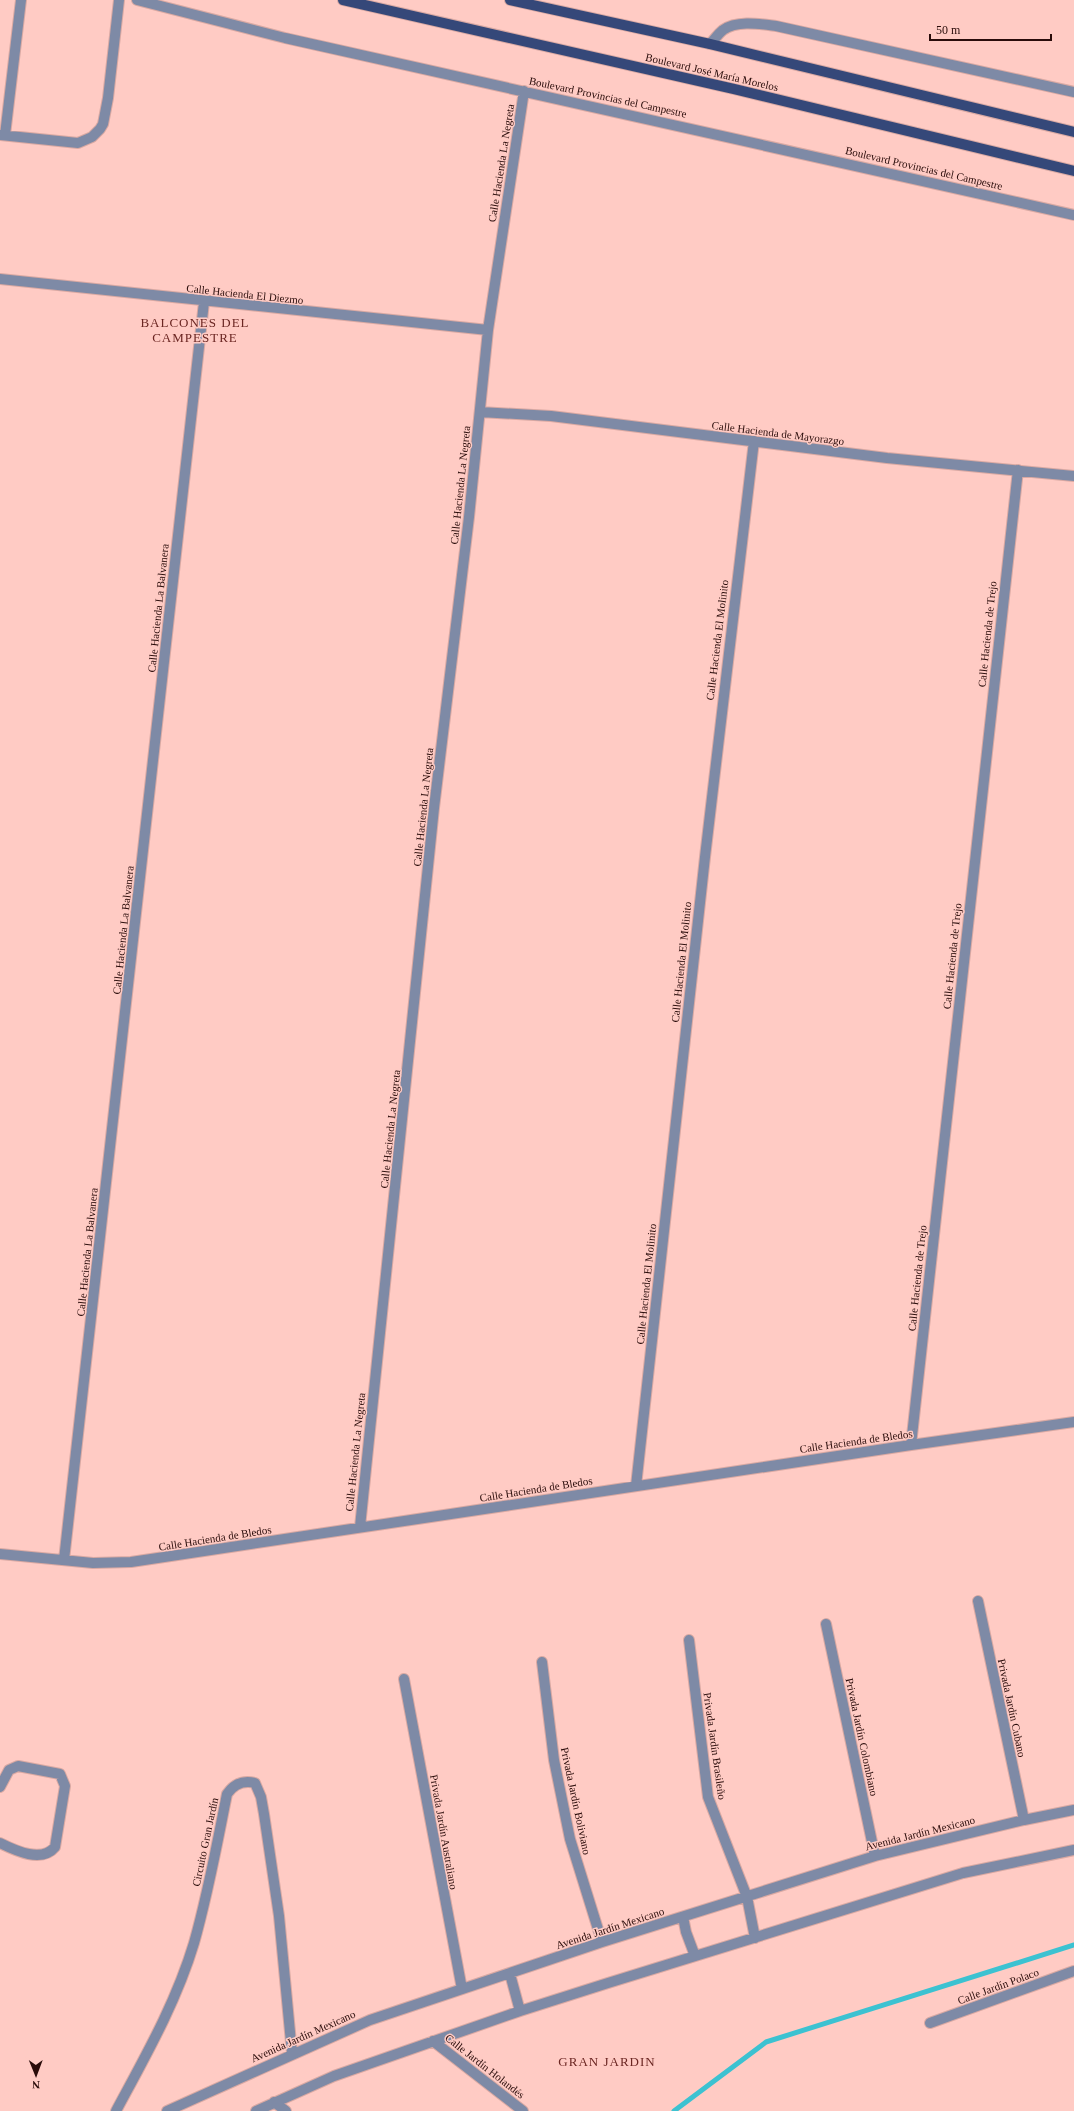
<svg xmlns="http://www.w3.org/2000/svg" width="1074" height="2111" font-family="'Times New Roman',serif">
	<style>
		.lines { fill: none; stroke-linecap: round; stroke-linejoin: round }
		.stream { stroke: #3cc2d1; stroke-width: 5 }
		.minor-casing { stroke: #d9a9a3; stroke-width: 12 }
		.major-casing { stroke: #d9a9a3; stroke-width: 12 }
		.minor { stroke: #7e8aa6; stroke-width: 10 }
		.major { stroke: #354879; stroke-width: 10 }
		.labels { text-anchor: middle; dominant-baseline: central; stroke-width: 3; stroke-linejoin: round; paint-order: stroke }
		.street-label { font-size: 11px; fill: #2a0c0a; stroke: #ffcbc4 }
		.quarter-label { font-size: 13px; letter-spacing: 1px; fill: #6b2622; stroke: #ffcbc4 }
	</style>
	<rect width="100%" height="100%" fill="#ffcbc4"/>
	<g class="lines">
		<path class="stream" d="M674,2111L766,2042L1074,1945"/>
		<defs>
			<path id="minor" d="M137,0L285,38L1074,215
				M710,44C714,40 718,34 723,30C737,20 760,24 776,26L1074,92
				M0,135L78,143L92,137L100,129L103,124L108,98L119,0
				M5,135L21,0
				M0,279L488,330
				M480,412L551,416L887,458L1074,476
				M911,1445L1018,470
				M636,1486L705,857L754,441
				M360,1527L434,808L469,517L488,330L524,91
				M0,1554L93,1563L131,1562L911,1445L1074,1422
				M64,1560L204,302
				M978,1601L1024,1820
				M826,1624L875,1856
				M689,1640L708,1797L747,1897L755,1938
				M542,1662L554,1760L570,1839L602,1942
				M404,1679L462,1989
				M0,1787L9,1770L18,1766L60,1774L65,1786L55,1847C42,1863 16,1851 0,1843
				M683,1917L686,1932L695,1956
				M510,1974L520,2011
				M930,2023L1074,1971
				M433,2041L523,2111
				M274,2102L286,2111
				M116,2111C145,2057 176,2003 194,1943C208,1894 217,1844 227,1794C234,1784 243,1780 255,1783L261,1797L264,1814L279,1916L292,2053
				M167,2111L370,2020L602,1942L875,1856L1024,1820L1074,1810
				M256,2111L334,2076L520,2011L608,1983L963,1873L1074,1850"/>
			<path id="major" d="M343,0L734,89L1074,171
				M510,0L710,44L1074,132"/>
		</defs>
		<use href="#minor" class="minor-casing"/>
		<use href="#major" class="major-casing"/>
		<use href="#minor" class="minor"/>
		<use href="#major" class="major"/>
	</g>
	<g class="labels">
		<g class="street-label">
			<text transform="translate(712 72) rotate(13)">Boulevard José María Morelos</text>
			<text transform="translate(608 97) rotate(12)">Boulevard Provincias del Campestre</text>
			<text transform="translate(501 163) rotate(-81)">Calle Hacienda La Negreta</text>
			<text transform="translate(924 168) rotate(13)">Boulevard Provincias del Campestre</text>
			<text transform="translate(245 294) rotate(6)">Calle Hacienda El Diezmo</text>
			<text transform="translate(778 433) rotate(7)">Calle Hacienda de Mayorazgo</text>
			<text transform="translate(460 485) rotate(-84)">Calle Hacienda La Negreta</text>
			<text transform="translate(158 608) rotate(-84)">Calle Hacienda La Balvanera</text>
			<text transform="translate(987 634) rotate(-84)">Calle Hacienda de Trejo</text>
			<text transform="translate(717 640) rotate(-83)">Calle Hacienda El Molinito</text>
			<text transform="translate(423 807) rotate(-84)">Calle Hacienda La Negreta</text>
			<text transform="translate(123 930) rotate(-84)">Calle Hacienda La Balvanera</text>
			<text transform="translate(952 956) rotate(-84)">Calle Hacienda de Trejo</text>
			<text transform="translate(681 962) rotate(-84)">Calle Hacienda El Molinito</text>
			<text transform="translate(390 1129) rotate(-84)">Calle Hacienda La Negreta</text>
			<text transform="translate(87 1252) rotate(-84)">Calle Hacienda La Balvanera</text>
			<text transform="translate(917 1278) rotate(-84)">Calle Hacienda de Trejo</text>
			<text transform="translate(646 1284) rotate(-84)">Calle Hacienda El Molinito</text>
			<text transform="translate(856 1441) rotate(-8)">Calle Hacienda de Bledos</text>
			<text transform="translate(355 1452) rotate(-84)">Calle Hacienda La Negreta</text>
			<text transform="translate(536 1489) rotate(-9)">Calle Hacienda de Bledos</text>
			<text transform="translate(215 1538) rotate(-9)">Calle Hacienda de Bledos</text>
			<text transform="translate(1012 1708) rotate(78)">Privada Jardín Cubano</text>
			<text transform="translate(862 1737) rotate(78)">Privada Jardín Colombiano</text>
			<text transform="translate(715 1746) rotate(82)">Privada Jardín Brasileño</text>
			<text transform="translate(576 1801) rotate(78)">Privada Jardín Boliviano</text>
			<text transform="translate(444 1832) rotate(80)">Privada Jardín Australiano</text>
			<text transform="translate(920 1833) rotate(-14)">Avenida Jardín Mexicano</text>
			<text transform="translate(205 1842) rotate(-78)">Circuito Gran Jardín</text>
			<text transform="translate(610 1928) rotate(-18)">Avenida Jardín Mexicano</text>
			<text transform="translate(998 1986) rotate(-20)">Calle Jardín Polaco</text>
			<text transform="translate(303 2036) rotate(-24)">Avenida Jardín Mexicano</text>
			<text transform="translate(485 2066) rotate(38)">Calle Jardín Holandés</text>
		</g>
		<g class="quarter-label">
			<text x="195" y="322">BALCONES DEL<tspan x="195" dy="15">CAMPESTRE</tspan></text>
			<text x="607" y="2061">GRAN JARDIN</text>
		</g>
	</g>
	<g transform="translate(36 2075) rotate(179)" stroke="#ffcbc4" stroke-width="3" paint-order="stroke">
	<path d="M0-3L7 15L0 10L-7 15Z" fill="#2a0c0a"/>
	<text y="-6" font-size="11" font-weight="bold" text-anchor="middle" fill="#2a0c0a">N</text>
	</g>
	<path d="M930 34v6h121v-6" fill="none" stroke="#2a0c0a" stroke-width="2"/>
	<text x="936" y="34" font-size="12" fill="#2a0c0a" stroke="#ffcbc4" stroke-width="3" paint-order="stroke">50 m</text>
</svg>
